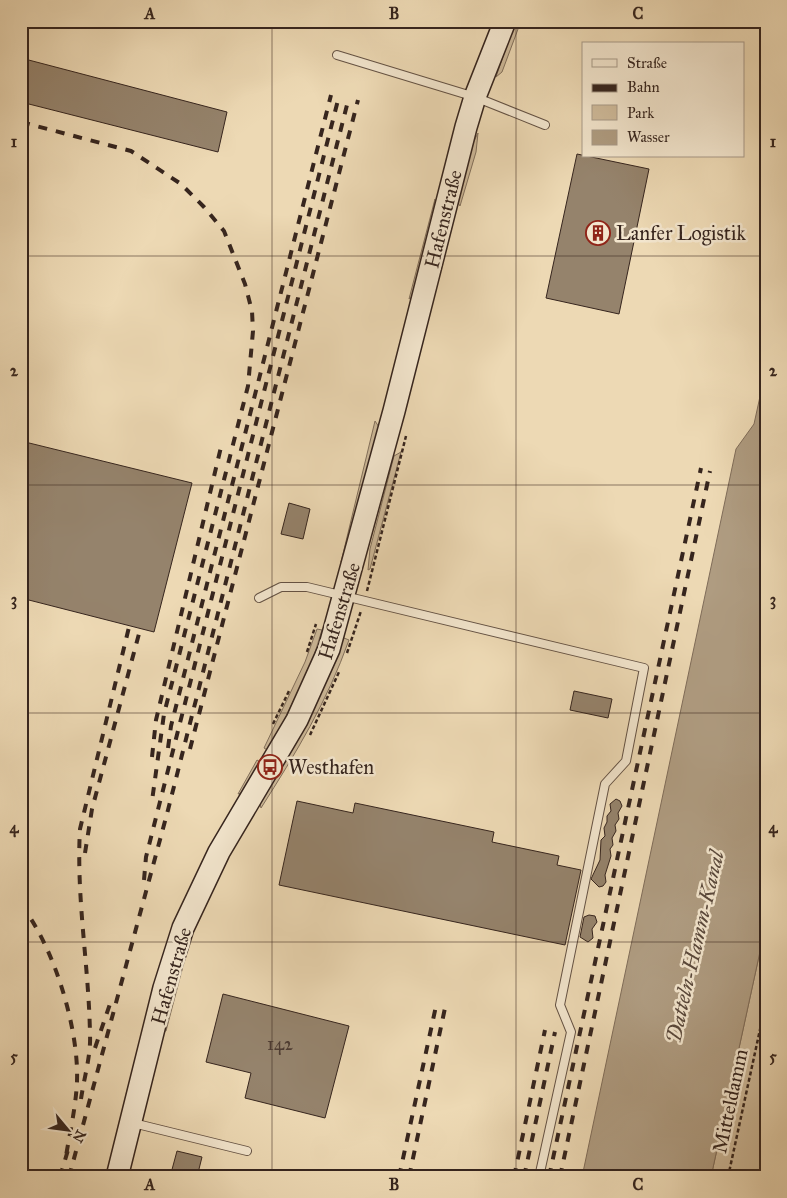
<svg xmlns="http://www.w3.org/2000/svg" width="787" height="1198" font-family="'IM FELL Great Primer',serif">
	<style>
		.green { fill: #ceba9a; stroke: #82705c }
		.water { fill: #af9c81; stroke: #7f6c59 }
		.building { fill: #95836c; stroke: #36251e }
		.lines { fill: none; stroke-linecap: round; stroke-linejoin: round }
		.lane-casing { stroke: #645244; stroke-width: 10 }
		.secondary-casing { stroke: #36251e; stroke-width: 24 }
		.path { stroke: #36251e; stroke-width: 2.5; stroke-dasharray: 4 2.5; stroke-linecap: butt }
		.lane { stroke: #f3e6ce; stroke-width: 8 }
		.secondary { stroke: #f3e6ce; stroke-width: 21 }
		.rail { stroke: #36251e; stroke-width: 4; stroke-dasharray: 9 9; stroke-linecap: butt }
		.grid { fill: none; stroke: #36251e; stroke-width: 1; stroke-opacity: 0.55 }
		.labels { text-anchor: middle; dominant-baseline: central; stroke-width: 5; stroke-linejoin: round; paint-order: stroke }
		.number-label { font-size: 18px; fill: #4e3c32 }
		.street-label { font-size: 20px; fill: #36251e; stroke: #f3e6ce }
		.poi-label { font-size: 20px; fill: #36251e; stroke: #f3e6ce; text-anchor: start }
		.water-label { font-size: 21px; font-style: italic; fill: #5a493c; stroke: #f3e6ce }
		.neatline { fill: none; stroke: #36251e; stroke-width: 2 }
		.grid-label { font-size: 16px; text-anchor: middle; font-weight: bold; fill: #36251e }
	</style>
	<rect width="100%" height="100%" fill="#edd9b4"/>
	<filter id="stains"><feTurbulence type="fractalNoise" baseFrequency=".004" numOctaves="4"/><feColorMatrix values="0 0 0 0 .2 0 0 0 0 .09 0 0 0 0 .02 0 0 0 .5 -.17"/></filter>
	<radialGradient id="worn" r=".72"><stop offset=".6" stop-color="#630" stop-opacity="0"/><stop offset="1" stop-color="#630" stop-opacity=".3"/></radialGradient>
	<path class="green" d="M515,21H521L502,72L496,77Z
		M478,133L476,152L460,206L456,199L472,145Z
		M435,199L428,247L416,295L409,299Z
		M375,421L379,427L345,555L341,562Z
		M401,452L370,569L368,570L370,549L394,456Z
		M317,629L322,630L311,665L269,751L264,748L305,662Z
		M344,638L349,640C327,702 296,753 261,808L259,800L309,720Z
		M257,760L262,763L246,792L238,794Z
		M766,924V1177H711Z
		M182,970L166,1031H164L175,973Z"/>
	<path class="water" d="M766,369V924L711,1177H582L736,449L754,424Z"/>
	<path class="building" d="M21,58L227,112L218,152L21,102Z
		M577,154L649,169L619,314L546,298Z
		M21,441L192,483L154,632L21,598Z
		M289,503L310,509L303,539L281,534Z
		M574,691L612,699L608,718L570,710Z
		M616,799L620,801L622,806L618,813L619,819L615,825L616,831L612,838L613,845L610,849L611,856L605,875L606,882L603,886L599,887L591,879L600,860L601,840L605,836L604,828L607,822V816L611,811L610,804Z
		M297,801L353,813L355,803L494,832L492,842L559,856L557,865L581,870L565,945L279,885Z
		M589,915L595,916L597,922L592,929L593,938L588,942L580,937L584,917Z
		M223,994L349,1026L325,1118L245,1098L251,1073L206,1062Z
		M177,1151L202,1157L197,1177H170Z"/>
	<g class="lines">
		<defs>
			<path id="lane" d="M337,55L475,97L545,125
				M259,598L281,587H307L644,668L626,761L605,784L560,1005L571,1032L539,1177
				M133,1123L247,1151"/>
			<path id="secondary" d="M117,1177L164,988L183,928L219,852L297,720L329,649L394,411L466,127L475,97L505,21"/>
		</defs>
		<use href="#lane" class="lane-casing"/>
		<use href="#secondary" class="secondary-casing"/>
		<path class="path" d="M367,591L406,436
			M307,652L316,624
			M347,653L361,611
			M273,724L289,691
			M310,735L339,672
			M728,1177L766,1002
			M763,1177L766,1166"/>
		<use href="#lane" class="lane"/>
		<use href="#secondary" class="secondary"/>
		<path class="rail" d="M21,122L131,151L181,184L204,207L224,231L245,284L252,311L253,331L248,386L164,714L152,801
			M168,748L171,726L331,95
			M190,749L358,100
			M152,757L156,720L221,447
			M85,853L92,809L140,630
			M144,880L146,857L339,96
			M21,905C54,946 79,1029 77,1081C76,1106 70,1132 66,1156
			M95,1048L111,1001
			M81,1099C84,1078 91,1055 90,1035C89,966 76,898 80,829L129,627
			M60,1177L68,1150
			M69,1177L168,810L349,97
			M399,1177L436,1006
			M409,1177L445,1008
			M514,1177L545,1030
			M524,1177L555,1032
			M549,1177L701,468
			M560,1177L710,471"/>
	</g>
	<path class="grid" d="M272,21V1177M516,21V1177M21,256H766M21,485H766M21,713H766M21,942H766"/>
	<defs>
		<symbol id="building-ring" viewBox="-11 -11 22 22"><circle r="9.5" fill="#f3e6ce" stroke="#8f2418" stroke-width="1.5"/><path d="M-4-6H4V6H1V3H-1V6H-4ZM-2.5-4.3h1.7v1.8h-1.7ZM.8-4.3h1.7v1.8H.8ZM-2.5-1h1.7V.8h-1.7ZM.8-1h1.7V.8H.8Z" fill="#8f2418"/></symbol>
		<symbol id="bus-ring" viewBox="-11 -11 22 22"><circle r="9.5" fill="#f3e6ce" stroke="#8f2418" stroke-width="1.5"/><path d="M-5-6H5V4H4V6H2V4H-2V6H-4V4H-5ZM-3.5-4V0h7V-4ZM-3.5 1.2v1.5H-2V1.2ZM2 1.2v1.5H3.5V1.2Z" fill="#8f2418"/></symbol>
	</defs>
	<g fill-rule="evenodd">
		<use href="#building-ring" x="584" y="219" width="28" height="28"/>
		<use href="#bus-ring" x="256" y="753" width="28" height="28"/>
	</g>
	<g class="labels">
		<g class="number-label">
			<text x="280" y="1044">142</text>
		</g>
		<g class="street-label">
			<text transform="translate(443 219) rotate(-76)">Hafenstraße</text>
			<text transform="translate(339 611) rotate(-73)">Hafenstraße</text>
			<text transform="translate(171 976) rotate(-74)">Hafenstraße</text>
			<text transform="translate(730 1101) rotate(-78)">Mitteldamm</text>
		</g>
		<g class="poi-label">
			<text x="616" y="233">Lanfer Logistik</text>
			<text x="288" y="767">Westhafen</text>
		</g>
		<g class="water-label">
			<text transform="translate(695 947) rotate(-77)">Datteln-Hamm-Kanal</text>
		</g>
	</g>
	<rect width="787" height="1198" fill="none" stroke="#edd9b4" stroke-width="55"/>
	<rect x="582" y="42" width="162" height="115" fill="#f3e6ce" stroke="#a79988"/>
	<rect x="592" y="59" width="25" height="8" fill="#f3e6ce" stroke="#a79988"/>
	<text x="627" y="68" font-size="15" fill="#36251e">Straße</text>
	<rect x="592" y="84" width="25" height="8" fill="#36251e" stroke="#a79988"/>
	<text x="627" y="92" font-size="15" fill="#36251e">Bahn</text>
	<rect x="592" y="105" width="25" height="15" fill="#ceba9a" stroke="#a79988"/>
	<text x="627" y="118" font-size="15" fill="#36251e">Park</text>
	<rect x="592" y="130" width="25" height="15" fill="#af9c81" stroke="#a79988"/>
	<text x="627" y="142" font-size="15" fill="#36251e">Wasser</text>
	<g transform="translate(68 1130) rotate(119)" stroke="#f3e6ce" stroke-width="4" paint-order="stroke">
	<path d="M0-4L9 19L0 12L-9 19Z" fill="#36251e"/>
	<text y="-8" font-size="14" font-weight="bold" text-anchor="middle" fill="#36251e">N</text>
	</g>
	<rect x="28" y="28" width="732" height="1142" class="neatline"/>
	<g class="grid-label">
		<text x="150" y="19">A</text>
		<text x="394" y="19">B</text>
		<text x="638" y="19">C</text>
		<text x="14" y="147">1</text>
		<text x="773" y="147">1</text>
		<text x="14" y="376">2</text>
		<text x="773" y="376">2</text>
		<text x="14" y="605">3</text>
		<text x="773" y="605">3</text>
		<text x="14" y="833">4</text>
		<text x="773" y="833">4</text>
		<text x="14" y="1062">5</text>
		<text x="773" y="1062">5</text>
		<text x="150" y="1190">A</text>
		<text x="394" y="1190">B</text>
		<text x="638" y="1190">C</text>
	</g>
	<rect width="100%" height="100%" filter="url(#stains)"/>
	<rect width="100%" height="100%" fill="url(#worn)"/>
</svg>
